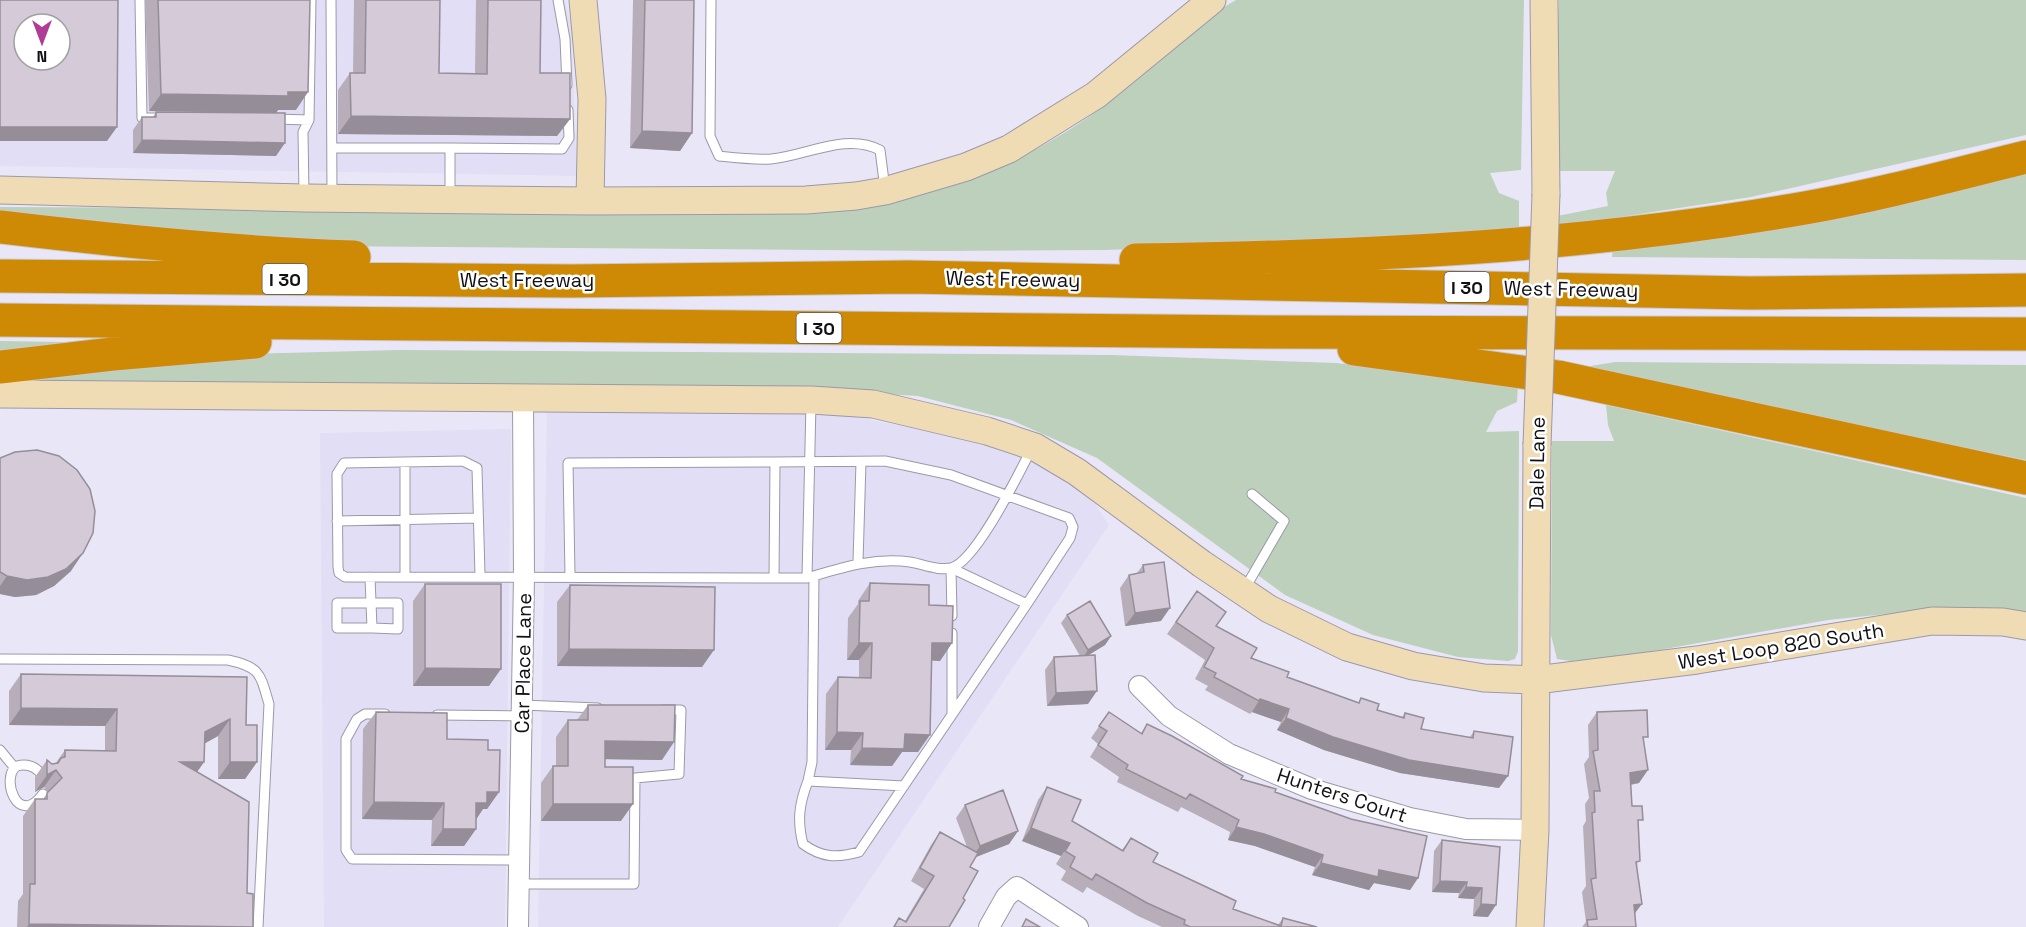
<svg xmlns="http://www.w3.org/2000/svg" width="2026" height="927" font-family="'Space Grotesk',sans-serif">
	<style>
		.built { fill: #e2def6; fill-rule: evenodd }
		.green { fill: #bcd0bc }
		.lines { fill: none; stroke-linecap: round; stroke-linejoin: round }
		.lane-casing { stroke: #9b99a8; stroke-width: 11 }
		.street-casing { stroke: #9b99a8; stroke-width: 22 }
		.secondary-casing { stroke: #9b99a8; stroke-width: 29 }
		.highway-casing { stroke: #cbcacc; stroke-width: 35 }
		.lane { stroke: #fff; stroke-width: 9 }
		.street { stroke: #fff; stroke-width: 20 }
		.secondary { stroke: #f0dcb4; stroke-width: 27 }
		.highway { stroke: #ce8a05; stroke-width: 33 }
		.secondary-bridge-casing { stroke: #9b99a8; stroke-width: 29; stroke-linecap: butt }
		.secondary-bridge { stroke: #f0dcb4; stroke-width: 27 }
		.wall { fill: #b7aeba }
		.shaded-wall { fill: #958d97 }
		.building { fill: #d5cad8; stroke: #958d97; stroke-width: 1.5; fill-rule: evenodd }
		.labels { text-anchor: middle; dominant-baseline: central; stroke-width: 5; stroke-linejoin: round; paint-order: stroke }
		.shield { fill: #fff; stroke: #58585b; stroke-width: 1.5 }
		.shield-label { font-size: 18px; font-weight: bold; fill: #111015 }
		.street-label { font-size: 20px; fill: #111015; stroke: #fff }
	</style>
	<rect width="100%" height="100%" fill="#e9e7f7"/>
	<path class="built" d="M0,0H565L571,24L577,176L0,166ZM24,24H60V60H24Z
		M547,412L839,414L997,444L1048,464L1095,504L1109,525L838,927H538Z
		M511,429L505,927H324L320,433Z"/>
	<path class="green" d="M1236,0H1524L1521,170L1490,173L1499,193L1519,201V228L1314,242L1104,250L939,251L311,246L0,221V207L208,208L882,202C903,197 925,194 945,188C1003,170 1062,138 1111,101C1153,68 1190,26 1236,0Z
		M1559,0H2026V135L1751,197L1561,226L1557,216L1608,206L1606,193L1615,171H1553Z
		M2026,171V260L1612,257L1613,247Z
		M0,341L121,343L0,354Z
		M399,350L1112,355L1336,363L1518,384L1517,402L1497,411L1486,432L1519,431L1518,651L1515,659L1508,661L1458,657L1373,635L1285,595L1097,458L1011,420L918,396L848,392L0,386V373L242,354Z
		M1615,362L2026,365V460L1579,368Z
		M1606,405L2026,498V614L1915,611L1828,620L1614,658L1570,661L1557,659L1551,635L1552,441H1614L1608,425Z"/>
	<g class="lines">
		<defs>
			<path id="lane" d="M140,0L142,118H154
				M331,0L332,196
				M558,0L565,39L567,85
				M711,0L710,136L719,156C737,158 753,160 771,159C806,156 846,132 880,150L885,189
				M275,119L309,120
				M332,148H450
				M304,196L303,132L309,120L311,0
				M450,198V148L562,149L569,138L568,110
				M405,462V576
				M337,521L478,518
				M858,562L861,462
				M480,575L477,468L463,461L344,463L337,474L338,567L339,573L345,577L807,578L811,403
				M570,575L568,463L775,462
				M370,577L372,628H337V603H398V629L372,628
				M774,578L775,462L885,461L951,475L1069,518L1073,527L1070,538L1027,604L951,568L952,616
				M807,578C841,568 874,557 910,562C923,564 937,571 951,568C976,562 1019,473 1032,448
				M1244,590L1284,521L1252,494
				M952,633V713
				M0,659L228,660C261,667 260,674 269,704L258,927
				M522,705L598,708
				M385,714H365L357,719L346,739V850L352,859L520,860
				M437,715L522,716
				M0,750L14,767
				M42,775C36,767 28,763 17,766C0,776 17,829 43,794
				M808,781L812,762L814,576
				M904,786L808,781C799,804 797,821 803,844C822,858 837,858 859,852L1027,604
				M519,884H634L635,778L679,774L681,710H663"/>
			<path id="street" d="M1139,686L1169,716L1229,754L1312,789L1410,818L1466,829L1535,830
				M518,927L524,576L523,399
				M989,927L1006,897L1017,887L1078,927"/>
			<path id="secondary" d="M583,0L592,99L590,201
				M1544,0L1546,194
				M0,190L304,198L590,201L806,200L856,196L885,191L966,167L1009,149L1096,95L1212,0
				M0,394L811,400L873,404L987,431L1035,447L1077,472L1202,564L1269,609L1347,647L1413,666L1484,678L1536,680L1697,660L1932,621L2003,622L2026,626
				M1530,927L1535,830L1537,445"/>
			<path id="highway" d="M0,227C118,241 235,253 354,257
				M1136,260C1361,257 1583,247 1805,208C1879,195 1953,175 2026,157
				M0,276L571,281L908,277L1749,293L2026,290
				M0,320L1264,332L2026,334
				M1354,349L1558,377L2026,478
				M0,367L113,354L255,342"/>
		</defs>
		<use href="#lane" class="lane-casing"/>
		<use href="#street" class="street-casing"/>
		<use href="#secondary" class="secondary-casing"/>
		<use href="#highway" class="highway-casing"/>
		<use href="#lane" class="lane"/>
		<use href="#street" class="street"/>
		<use href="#secondary" class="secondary"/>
		<use href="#highway" class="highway"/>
		<defs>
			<path id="secondary-bridge" d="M1537,445L1546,194"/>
		</defs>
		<use href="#secondary-bridge" class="secondary-bridge-casing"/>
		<use href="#secondary-bridge" class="secondary-bridge"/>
	</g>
	<path class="wall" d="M145,0H310L296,110H278L276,113L149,111Z
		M354,0H440L439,73L475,74L476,0H541L540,73L570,119L557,136L338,134V90L350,73H353Z
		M633,0H694L692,133L680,151L630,148Z
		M156,112L276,156L133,153V130L142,117H153Z
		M0,458L71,571L54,586L36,595L15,597L0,594Z
		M1143,565L1161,621L1125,626L1120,588L1129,575L1137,573Z
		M870,583L929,605L952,643L940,661L932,660L918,752H902L892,766L850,765L851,750H825L826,694L838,677L859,678V660H847L848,618L858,604V601Z
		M425,584L489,686H413V601Z
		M570,585L702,667L557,666V602Z
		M1197,591L1216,626L1251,658L1287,677L1358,703L1361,698L1377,710L1402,717L1405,713L1421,729L1470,737L1474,731L1499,788L1400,773L1324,750L1277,730L1281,722L1252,712L1250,714L1205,690L1208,686L1195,679L1205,660L1167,634Z
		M1067,615L1111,636L1105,645L1087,656L1088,704L1047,706L1045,670L1054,657L1080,656L1061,623Z
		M21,674L247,677L246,725L257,762L245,779H218V736L205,743L204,762L197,772L247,893L253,927H17L18,901L23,894V816L35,799H43L48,792L44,787L35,792V777L47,760L52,764H55L65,750L105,751V726L9,725V691Z
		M588,705L662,760L605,759V767L621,821H541V783L553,766H556V737L568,720H577Z
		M376,712L447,739L488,750L499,792L487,809H483L476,819V829L464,846H431L432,820L362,819L363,729Z
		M1109,712L1141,733L1147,724L1241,779L1275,792L1418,878L1410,890L1374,883L1369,890L1312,875L1315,867L1255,846L1228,840L1230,832L1181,807L1178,812L1117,782L1119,777L1090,757L1098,744L1091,738Z
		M1597,712L1644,742L1639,783L1631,785L1632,806L1639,825L1635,914L1636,927H1582L1586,922L1582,892L1586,886L1583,826L1586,821L1585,804L1589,798L1584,764L1589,757L1588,725Z
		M1047,787L1072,821L1122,850L1131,838L1153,862L1233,909L1278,925L1283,918L1317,927H1162L1138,916L1087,887L1083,893L1061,880L1066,871L1056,864L1061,856L1022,841L1038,800Z
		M965,805L1018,831L1009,844L976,857L970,867L963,898L949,927H893L899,918L905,921L924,889L911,881L931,845L940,832L967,847L956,818Z
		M1442,840L1500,847L1488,917L1473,916L1474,899L1458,898L1459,893L1432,892L1434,851Z"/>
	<path class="shaded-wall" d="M288,92H308L296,110H278L276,113L149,111L161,94Z
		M351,116L570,119L557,136L338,134Z
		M0,127H117L107,141H0Z
		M642,131L692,133L680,151L630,148Z
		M142,140L285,143L276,156L133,153Z
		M83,553L71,571L54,586L36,595L15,597L0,594V586L7,576Z
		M1170,608L1161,621L1125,626L1135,613Z
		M1111,636L1105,645L1082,659L1088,650Z
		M859,643H872L859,660H847Z
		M932,643H952L940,661L920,660Z
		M569,649L714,650L702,667L557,666Z
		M425,668L501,669L489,686H413Z
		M1097,691L1088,704L1047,706L1056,693Z
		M1260,699L1289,709L1281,722L1252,712Z
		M21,708L117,709L105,726L9,725Z
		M1286,718L1508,776L1499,788L1400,773L1324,750L1277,730Z
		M230,719L218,736L193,750L205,732Z
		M837,732L863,733L851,750H825Z
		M905,734L930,735L918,752H902L892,766L850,765L862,748Z
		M605,741L674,742L662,760L593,759Z
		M180,762H204L192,779Z
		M230,762H257L245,779H218Z
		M56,770L44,787L35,792L47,775Z
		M1648,770L1639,783L1621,786L1630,773Z
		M487,792H499L487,809H483L475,821L476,803Z
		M374,802L444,803L432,820L362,819Z
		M553,804H633L621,821H541Z
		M1236,827L1264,834L1323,855L1315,867L1255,846L1228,840Z
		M1031,828L1070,843L1061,856L1022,841Z
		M443,829H476L464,846H431Z
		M1018,831L1009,844L971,859L980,846Z
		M1321,863L1379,870L1418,878L1410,890L1374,883L1369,890L1312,875Z
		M1440,881L1467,882L1459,893L1432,892Z
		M1466,887L1482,888L1474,899L1458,898Z
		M1481,904L1496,905L1488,917L1473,916Z
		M1642,904L1632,917L1634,905Z
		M29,924L198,927H27Z"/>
	<path class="building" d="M0,0H118L117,127H0ZM24,24H60V60H24Z
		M158,0H310L308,92H288V96L161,94Z
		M366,0H440L439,73L487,74L488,0H541L540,73H570V119L351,116L350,73H365Z
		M645,0H694L692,133L642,131Z
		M156,112L285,113V143L142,140V117H156Z
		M37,450L59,456L77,470L90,489L95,511L93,533L83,553L66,569L48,577L27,580L7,576L0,572V458L15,452Z
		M1164,562L1170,608L1135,613L1129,575L1144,572L1143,565Z
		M870,583L929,585V605L953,606L952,643H932L930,735L905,734L904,749L862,748L863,733L837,732L838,677L871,678L872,643H859L860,601H869Z
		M425,584H501V669L425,668Z
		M570,585L715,587L714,650L569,649Z
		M1197,591L1226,612L1216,626L1257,648L1251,658L1289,672L1287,677L1359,703L1361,698L1379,704L1377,710L1404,718L1405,713L1424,718L1421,729L1473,738L1474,731L1513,737L1508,776L1409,760L1333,737L1286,718L1289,709L1260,699L1259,701L1214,677L1216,673L1204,667L1214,648L1176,622Z
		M1090,601L1111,636L1088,650L1067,615Z
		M1095,655L1097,691L1056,693L1054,657Z
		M21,674L247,677L246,725H257V762H230V719L205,732L204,762H180L249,802L247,893L253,894V927L29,924L30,884H35V799H47V793L62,778L56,770L47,775V760L52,764L58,763L61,758L65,757V750L116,751L117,709L21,708Z
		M588,705H675L674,742L605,741V767H633V804H553V766H568V720H588Z
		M1647,710L1648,737H1643L1648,770L1630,773L1632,806H1642L1643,820H1638L1640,861L1636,862L1642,904L1634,905L1636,927H1588L1587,920L1597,919L1591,879L1596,878L1592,813L1595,812L1594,791H1600L1593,751L1598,750L1597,712Z
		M376,712L447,713V739L488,740V750H500L499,792H487V803H476V829H443L444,803L374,802Z
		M1109,712L1142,734L1147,724L1172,736L1243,776L1241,779L1276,789L1275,792L1351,819L1427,836L1418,878L1379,870L1378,877L1321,863L1323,855L1264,834L1236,827L1239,820L1190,794L1186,799L1126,769L1128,765L1098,745L1107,731L1099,726Z
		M1047,787L1081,800L1072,821L1123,851L1131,838L1158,853L1153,862L1236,901L1233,909L1281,926L1283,918L1317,927H1190L1184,924L1185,920L1147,903L1096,874L1092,880L1070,867L1075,857L1065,851L1070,843L1031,828Z
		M1003,790L1018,831L980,846L965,805Z
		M940,832L978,853L970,867L978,871L963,898L965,900L949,927H894L899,918L906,922L934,876L920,868Z
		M1442,840L1500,847L1496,905L1481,904L1482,888L1466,887L1467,882L1440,881Z
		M1026,919L1040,927H1022Z"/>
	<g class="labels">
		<g class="shield">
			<rect x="262.5" y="264" width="45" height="30" rx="4.5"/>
			<rect x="1444.5" y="272" width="45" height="30" rx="4.5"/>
			<rect x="796.5" y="313" width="45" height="30" rx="4.5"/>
		</g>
		<g class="shield-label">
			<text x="285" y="279">I 30</text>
			<text x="1467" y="287">I 30</text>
			<text x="819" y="328">I 30</text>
		</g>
		<g class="street-label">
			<text transform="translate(1013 279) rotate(1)">West Freeway</text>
			<text x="527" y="280">West Freeway</text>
			<text transform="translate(1571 289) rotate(1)">West Freeway</text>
			<text transform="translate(1537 463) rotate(-89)">Dale Lane</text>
			<text transform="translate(1781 646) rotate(-9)">West Loop 820 South</text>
			<text transform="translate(523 663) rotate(-89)">Car Place Lane</text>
			<text transform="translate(1342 795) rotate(18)">Hunters Court</text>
		</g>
	</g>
	<g transform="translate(42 42) rotate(180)"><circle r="28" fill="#ffffff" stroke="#a09fa1" stroke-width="1.5"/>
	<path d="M0-4.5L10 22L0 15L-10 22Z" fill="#af3d97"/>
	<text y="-9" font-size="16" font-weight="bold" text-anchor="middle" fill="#111015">N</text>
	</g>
</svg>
